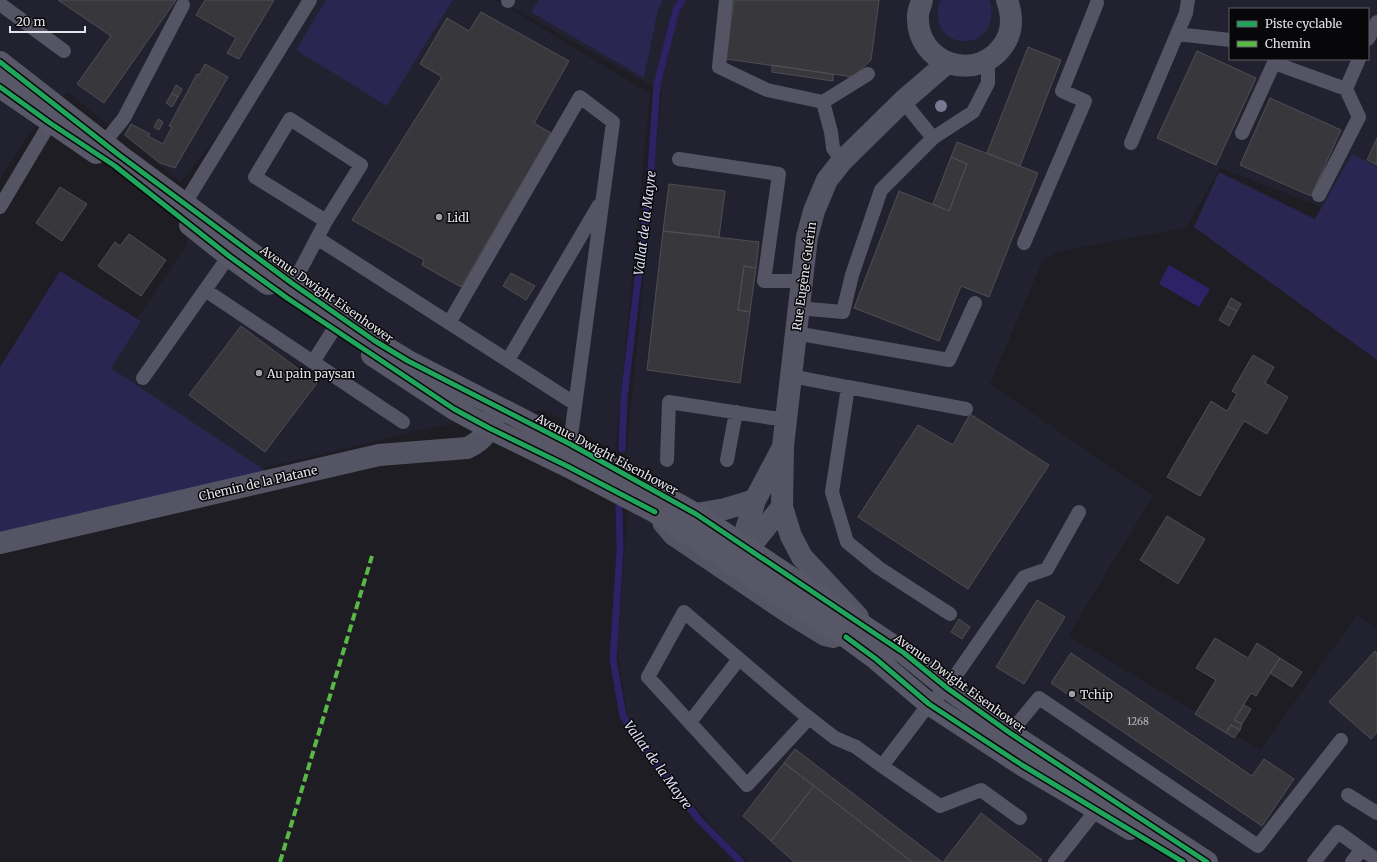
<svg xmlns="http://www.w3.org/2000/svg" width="1377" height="862" font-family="Merriweather,serif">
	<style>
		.built { fill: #222130; fill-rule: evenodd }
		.green { fill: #2a2651 }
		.water { fill: #2e2267 }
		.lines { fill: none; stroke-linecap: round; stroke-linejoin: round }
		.stream { stroke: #2e2267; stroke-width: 7 }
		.building { fill: #37373c; stroke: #4e4e53 }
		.service { stroke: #555464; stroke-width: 14 }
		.minor { stroke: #555464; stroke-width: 22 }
		.secondary { stroke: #585767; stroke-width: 22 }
		.quiet { stroke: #58b947; stroke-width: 4; stroke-dasharray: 8 4; stroke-linecap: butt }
		.cycleway-casing { stroke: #07070a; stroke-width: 8 }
		.cycleway { stroke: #20a55d; stroke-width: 5 }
		.tree { fill: #797994 }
		.poi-dot { fill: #9e9ea4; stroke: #07070a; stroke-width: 1.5 }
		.labels { text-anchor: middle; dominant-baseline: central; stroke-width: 3; stroke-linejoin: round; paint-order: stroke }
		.number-label { font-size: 10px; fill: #b8b8be }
		.poi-label { font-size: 12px; fill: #e3e3ea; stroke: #07070a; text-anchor: start }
		.street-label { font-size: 12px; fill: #e3e3ea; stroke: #07070a }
		.water-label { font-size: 13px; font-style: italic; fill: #dfe0f6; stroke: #07070a }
	</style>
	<rect width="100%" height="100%" fill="#1d1d23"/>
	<path class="built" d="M0,0H496L650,94L615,452L545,410L439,426L259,469L102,371L186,245L194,192L283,55L181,182L67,92L27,136L0,179Z
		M499,0H1377V234L1326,209L1220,168L1186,228L1060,251L1043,260L990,384L1153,496L1068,636L1260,750L1357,615L1377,629V862H749L727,843L657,762L627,715L617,647L628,511L626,457L662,92ZM1230,9H1368V59H1230Z"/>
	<path class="green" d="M326,0H453L387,106L296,50Z
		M539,0H663L658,9L644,78L531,12Z
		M941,0H989C997,21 985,44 960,41C940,38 933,16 941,0Z
		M1352,154L1377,167V360L1194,227L1219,172L1315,219Z
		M60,271L141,321L111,368L266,471L0,534V367Z"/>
	<path class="water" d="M1169,265L1210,289L1199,307L1159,284Z"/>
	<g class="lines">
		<path class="stream" d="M622,449L624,398L651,169L657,85L676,10L682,0
			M619,506L620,551L613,659L623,716L657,766L700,821L741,862"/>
	</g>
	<path class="building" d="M58,0H176L104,103L77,84L111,36Z
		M205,0H274L239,59L227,53L236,38L196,15Z
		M734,0H879L871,60L853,77L726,59Z
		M481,12L569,61L534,123L551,133L461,287L422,265L424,260L352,220L442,77L420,64L447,18L469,31Z
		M1028,47L1061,60L1020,166L987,153Z
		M1197,51L1256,78L1216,165L1157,138Z
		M205,64L228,77L175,168L160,163L125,135L131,124L150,134L148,136L163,144L172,127L169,126L197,74L199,75Z
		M772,65L833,74V81L772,72Z
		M176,85L182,89L178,97L172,93Z
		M172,93L178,97L172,107L166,103Z
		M1270,98L1341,130L1311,196L1240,165Z
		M158,119L163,122L159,130L154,127Z
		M1377,138V165L1367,160Z
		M957,142L1038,173L989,297L961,286L939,341L854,308L899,191L949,211L967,164L951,157Z
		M951,157L967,164L949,211L933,204Z
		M669,184L725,191L719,237L663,231Z
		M60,187L87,204L62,241L36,223Z
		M663,231L759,242L756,268L744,266L738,310L750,312L740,383L647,370Z
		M129,234L166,260L141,296L98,266L115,242L120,246Z
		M744,266L756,268L750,312L738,310Z
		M511,273L535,286L526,300L503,286Z
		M1231,298L1241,304L1237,311L1227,306Z
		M1227,306L1237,311L1229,326L1219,320Z
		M241,326L317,383L265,452L189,395Z
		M1253,355L1274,367L1265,383L1288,397L1267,434L1244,421L1200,496L1167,477L1211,401L1227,411L1237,394L1232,391Z
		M970,414L1049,465L968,589L858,517L918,425L953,445Z
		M1167,516L1205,539L1178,584L1140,560Z
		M1037,600L1065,617L1024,684L996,667Z
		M959,619L970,627L962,639L951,632Z
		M1215,638L1248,658L1257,643L1280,658L1256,696L1251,693L1234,720L1242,724L1240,730L1231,725L1226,733L1195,714L1216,680L1196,668Z
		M1375,651L1377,653V732L1371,739L1329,702Z
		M1071,653L1252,776L1264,759L1294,779L1262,826L1051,683Z
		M1280,658L1302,672L1292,687L1270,673Z
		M1244,705L1251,709L1242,724L1234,720Z
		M1231,725L1240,730L1234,738L1226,733Z
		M795,749L942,862H912L814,786L784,763Z
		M784,763L814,786L771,841L743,816Z
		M814,786L912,862H794L771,841Z
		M981,813L1042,860L1040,862H943Z"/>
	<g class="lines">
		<path class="service" d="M508,0V1
			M726,0L719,67L767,90L823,102L831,132L833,148L842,161
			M0,4L64,51
			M1177,34L1230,40
			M1368,39L1377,22
			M823,102L868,74
			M1242,133L1274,63L1346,89L1359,59
			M933,138L973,112L988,83V60
			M104,143L124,118L183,5
			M1131,143L1186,13L1188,0
			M679,159L779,174L764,281H801
			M1319,195L1359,117L1346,89
			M185,203L310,0
			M0,207L50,123
			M317,238L574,403
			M1024,243L1085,101L1062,91L1097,3
			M293,284L326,221L361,165L290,119L255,177L326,221
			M205,290L403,422
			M798,308L843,312L852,275L881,190L933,138L903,101
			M449,323L580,97L613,122L569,451
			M795,333L949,360L975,303
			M508,360L599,205
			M313,362L334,329
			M791,376L848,387L832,492L847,542L879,568L950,614
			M143,378L229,256
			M848,387L966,409
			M667,460L669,402L772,418H786
			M727,460L736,412
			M658,518L660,525L671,538L788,617L824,639L833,641L846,637
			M809,718L747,785L648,677L684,612L799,710L835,738L856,747L882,766L929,704L947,688L1024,577L1047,569L1079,512
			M690,722L739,659
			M1010,733L1039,698L1258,846L1341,740
			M882,766L940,806L981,790L1020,818
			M1348,795L1377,813
			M1055,862L1097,809
			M1314,862L1338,832L1377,860
			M1352,862L1362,849"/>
		<path class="minor" d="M922,0C921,5 918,10 918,15C915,65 980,86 1006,41C1013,28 1012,14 1007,0
			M696,514L725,509L755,500L781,451
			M0,543L379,455L467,448C486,439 489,430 496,411
			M747,549L745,533L755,500
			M736,564L782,507
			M858,617L802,557L791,536L782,507L783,446L807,237L814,211L827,180L842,161L903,101L947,63"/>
		<path class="secondary" d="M0,62L119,155L293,284L375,341L408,361L570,444L696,514L904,653L947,688L1010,733L1207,862
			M0,87L96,153
			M190,225L229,256L268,284
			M372,355L454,409L489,428L567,466L655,512L763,584L846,637L876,659L929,704L1022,765L1130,829"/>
		<path class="quiet" d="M280,862L372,556"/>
		<defs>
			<path id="cycleway" d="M0,62L119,155L293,284L375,341L408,361L570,444L696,514L904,653L947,688L1010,733L1207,862
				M0,87L50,123L115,166L229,256L287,298L454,409L489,428L567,466L655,512
				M846,637L876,659L929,704L1022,765L1183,862"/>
		</defs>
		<use href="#cycleway" class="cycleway-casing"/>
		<use href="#cycleway" class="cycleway"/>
	</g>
	<circle class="tree" cx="941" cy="106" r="6"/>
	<g class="poi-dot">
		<circle cx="439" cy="217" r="4"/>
		<circle cx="259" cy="373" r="4"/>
		<circle cx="1072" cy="694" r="4"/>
	</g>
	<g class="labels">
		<g class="number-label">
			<text x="1138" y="721">1268</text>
		</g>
		<g class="poi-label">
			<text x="447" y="217">Lidl</text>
			<text x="267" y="373">Au pain paysan</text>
			<text x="1080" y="694">Tchip</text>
		</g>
		<g class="street-label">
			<text transform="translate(804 276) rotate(-82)">Rue Eugène Guérin</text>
			<text transform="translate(327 294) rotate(35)">Avenue Dwight Eisenhower</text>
			<text transform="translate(607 454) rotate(28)">Avenue Dwight Eisenhower</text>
			<text transform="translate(258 483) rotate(-13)">Chemin de la Platane</text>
			<text transform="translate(960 683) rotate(36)">Avenue Dwight Eisenhower</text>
		</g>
		<g class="water-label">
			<text transform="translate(645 223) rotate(-83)">Vallat de la Mayre</text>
			<text transform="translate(658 765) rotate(54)">Vallat de la Mayre</text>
		</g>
	</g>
	<rect x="1229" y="8" width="140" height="52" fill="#07070a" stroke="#5f5f64"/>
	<rect x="1237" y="21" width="20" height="6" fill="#20a55d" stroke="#5f5f64"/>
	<text x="1265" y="28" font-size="12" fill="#e3e3ea">Piste cyclable</text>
	<rect x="1237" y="41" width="20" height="6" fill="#58b947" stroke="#5f5f64"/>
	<text x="1265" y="48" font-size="12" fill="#e3e3ea">Chemin</text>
	<path d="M10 26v6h75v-6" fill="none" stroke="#e3e3ea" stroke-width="2"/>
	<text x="16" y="26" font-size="12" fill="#e3e3ea" stroke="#07070a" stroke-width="3" paint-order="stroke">20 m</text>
</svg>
